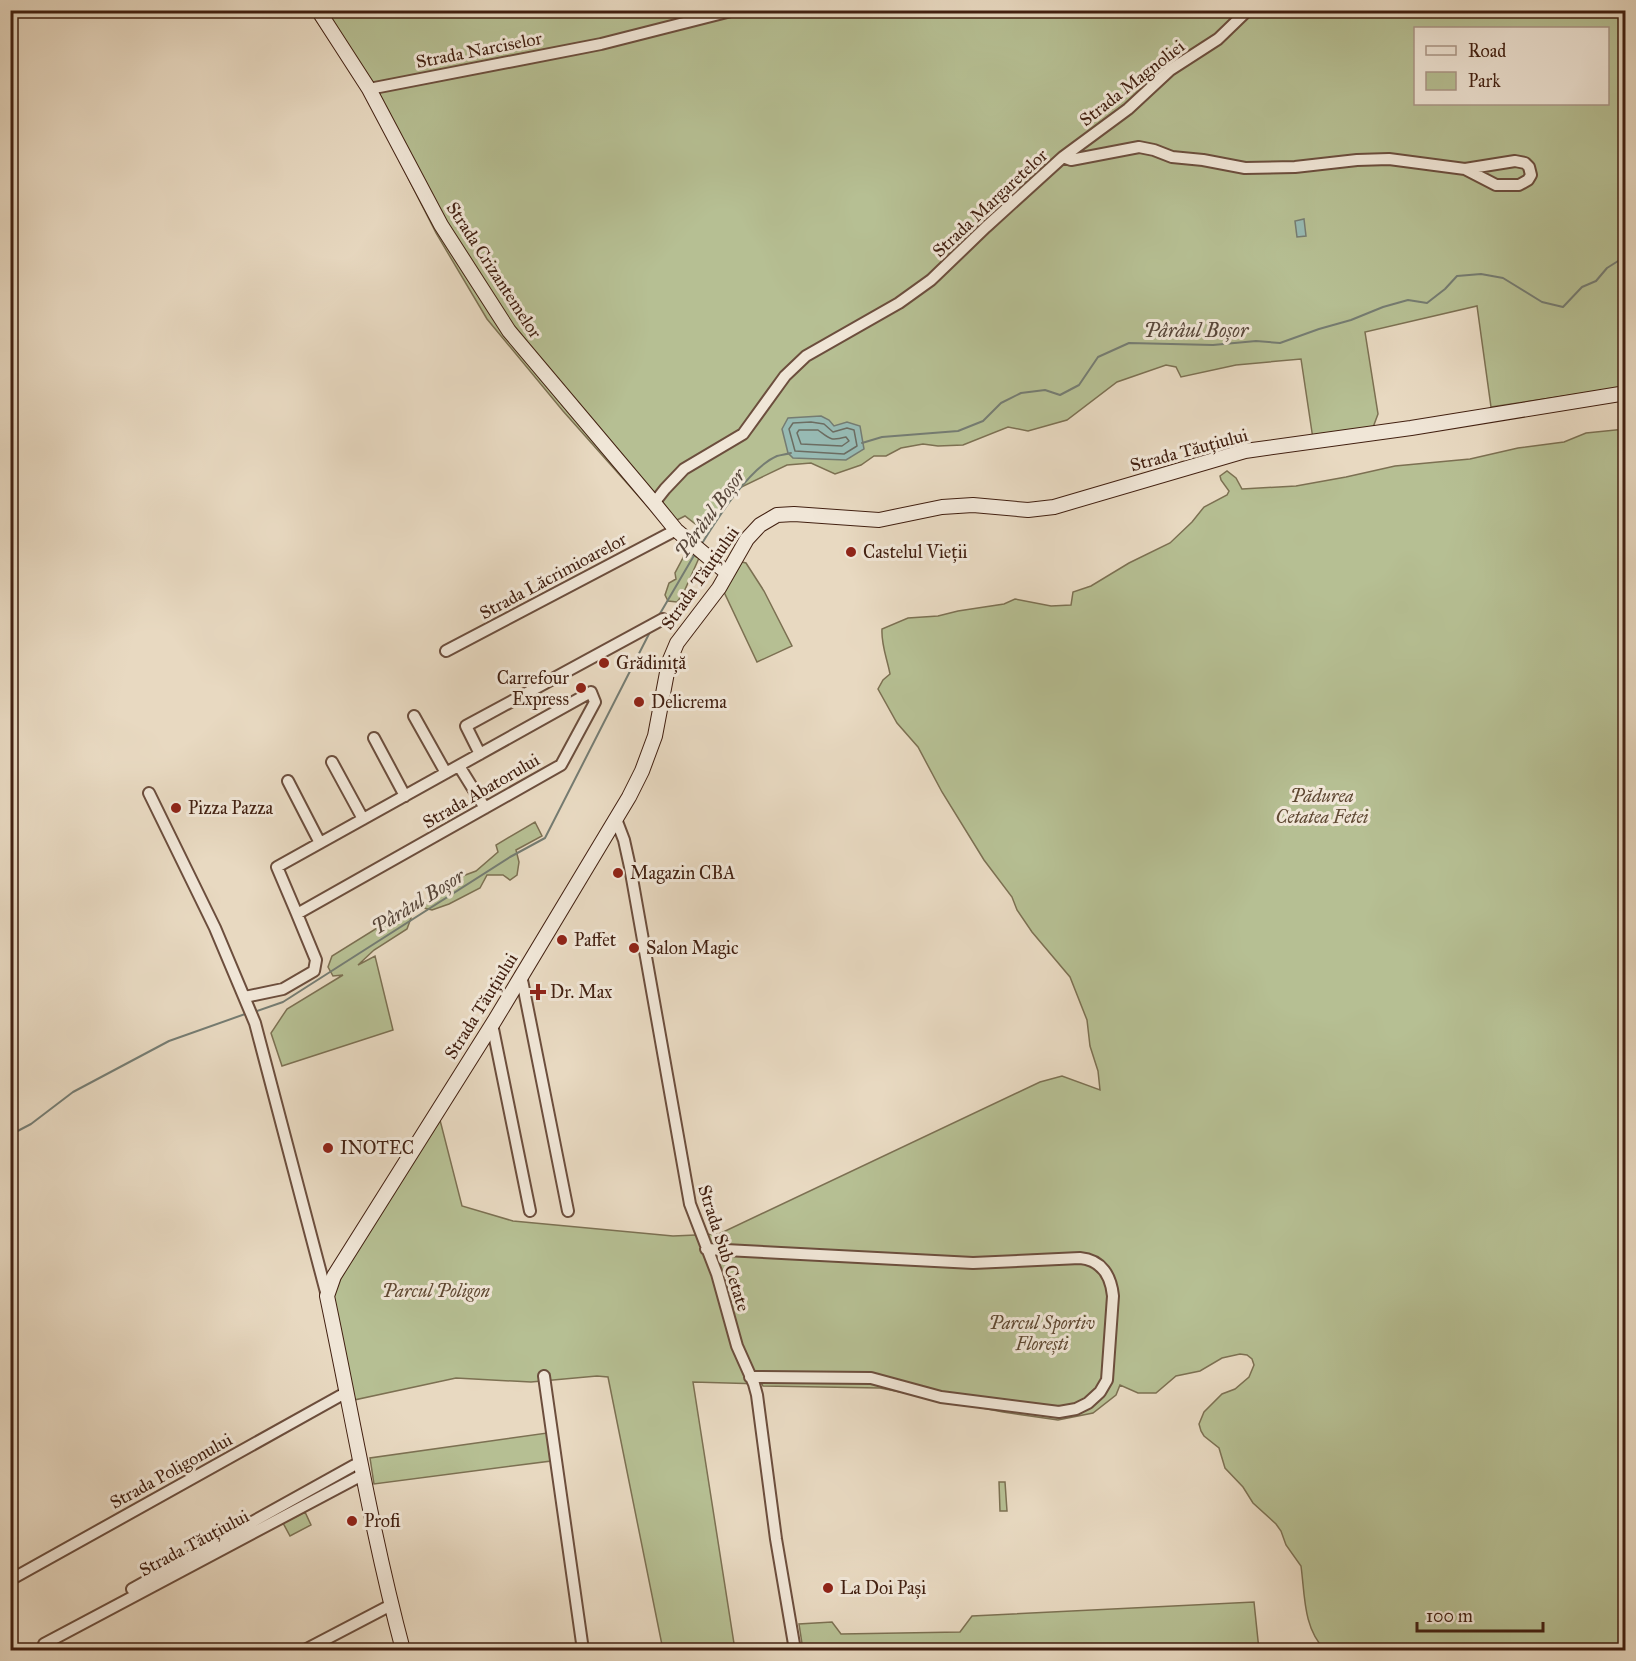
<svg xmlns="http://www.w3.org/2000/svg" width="1636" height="1661" font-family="'IM FELL Great Primer',serif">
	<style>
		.green { fill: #b6bf93; stroke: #7c7052; stroke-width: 1.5; fill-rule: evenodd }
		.water { fill: #97bab3; stroke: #757c72; stroke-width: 1.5 }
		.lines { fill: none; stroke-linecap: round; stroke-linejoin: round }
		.shore { stroke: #6c6d62; stroke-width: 1.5 }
		.stream { stroke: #757c72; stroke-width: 2 }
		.street-casing { stroke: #6c4e3d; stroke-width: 14 }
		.secondary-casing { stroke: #422011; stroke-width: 16 }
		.street { stroke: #f0e6d7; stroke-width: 10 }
		.secondary { stroke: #f0e6d7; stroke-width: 14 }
		.poi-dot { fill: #8f2418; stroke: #f0e6d7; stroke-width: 2 }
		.labels { text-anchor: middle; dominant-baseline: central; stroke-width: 6; stroke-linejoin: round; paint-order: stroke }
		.street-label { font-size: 18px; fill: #422011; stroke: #f0e6d7 }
		.poi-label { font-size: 18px; fill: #422011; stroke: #f0e6d7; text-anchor: start }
		.park-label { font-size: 18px; font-style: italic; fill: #5f4832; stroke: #f0e6d7 }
		.water-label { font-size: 20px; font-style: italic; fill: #57463a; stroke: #f0e6d7 }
	</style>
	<rect width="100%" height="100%" fill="#e8d9c1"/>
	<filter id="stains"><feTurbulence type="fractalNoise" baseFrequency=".00333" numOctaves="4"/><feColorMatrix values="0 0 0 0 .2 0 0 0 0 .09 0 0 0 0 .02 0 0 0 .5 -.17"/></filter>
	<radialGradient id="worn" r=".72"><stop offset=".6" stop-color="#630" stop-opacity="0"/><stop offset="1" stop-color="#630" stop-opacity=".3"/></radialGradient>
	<path class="green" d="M310,11H1625V387L1491,407L1477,306L1365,332L1378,414L1372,430L1313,439L1301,359L1236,365L1181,377L1176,367L1166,365L1117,382L1067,420L1028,431L1008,427L963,445L938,446L923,444L901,448L886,456H874L861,465L835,474L811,463L787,465L733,491L718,510L698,526L685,516L665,526L563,411L487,319L436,233L366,95ZM1416,28H1608V104H1416Z
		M1625,429V1650H1325C1303,1628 1305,1595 1301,1566L1286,1545L1281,1531L1276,1524L1253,1503L1243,1487L1225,1468L1219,1448L1204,1436L1201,1431L1199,1424L1204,1412L1222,1394L1235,1389L1249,1377L1254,1365L1252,1359L1247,1355L1240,1354L1222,1358L1200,1371L1176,1376L1156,1393H1138L1120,1385L1116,1395L1093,1413L1058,1420L1003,1412L880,1388L763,1386L762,1384L693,1382L735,1650H663L608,1377L597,1376L531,1382L456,1378L354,1400L332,1295L355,1252L440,1120L462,1206L513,1221L673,1236L719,1234L1040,1082L1062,1076L1100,1090L1098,1071L1090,1046L1087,1020L1070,977L1032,932L1017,910L1012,897L984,860L942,792L918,747L897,723L878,689L883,680L890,674C887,658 881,645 882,629L908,618L938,616L958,611L1004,604L1015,599L1051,606L1071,605L1073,592L1091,586L1129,563L1170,543L1192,522L1204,507L1227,495L1229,491L1221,480L1220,476L1227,471L1236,478L1242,489L1296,486L1346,477L1395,466L1470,459L1518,448L1564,442L1586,433Z
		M692,555L699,558L683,594L677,602L668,601L665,595L669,583L676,579L675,573L684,556Z
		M742,562L746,563L764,591L792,646L757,662L724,592Z
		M535,822L542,836L516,850L519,862L517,875L510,880L503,875H487L480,888L449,904L432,910L424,908L429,898L438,896L460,877L476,871L498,852L496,845Z
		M407,912L411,918L407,929L374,950L358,965L375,956L393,1030L282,1066L271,1033L287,1009L343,975L333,976L328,967L332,956L398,915Z
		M547,1433L551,1461L374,1484L370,1458Z
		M999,1482H1005L1007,1511H1000Z
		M305,1512L311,1525L290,1536L283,1523Z
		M1254,1602L1259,1650H803L799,1624L832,1622L841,1634L960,1632L972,1616Z"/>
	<path class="water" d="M1304,219L1306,236L1297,237L1295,221Z
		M821,416L829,420L834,426L847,422L860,426L864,449L846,460L793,458L788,453L782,429L788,418Z"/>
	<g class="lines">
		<path class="shore" d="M811,422L824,424L833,432L847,428L854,430L857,446L844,454L795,451L789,429L793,423Z
			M799,430H818C830,439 830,441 846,437L849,441L842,446L801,444L797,433Z"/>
		<path class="stream" d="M862,443L882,437L958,431L983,421L1001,403L1021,393L1045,390L1060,395L1079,385L1098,357L1129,343L1213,345L1256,341L1280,343L1319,329L1351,320L1383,307L1408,300L1427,303L1445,289L1457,276L1481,274L1503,278L1542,302L1563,307L1582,287L1596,281L1607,268L1626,256
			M701,545C717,519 749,468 777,456C781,455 787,454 791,453
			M658,617L696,552
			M254,1012L283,1002L510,857L545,838L651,630
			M10,1135L31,1124L73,1092L169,1041L248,1013"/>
		<defs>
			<path id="street" d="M369,89L601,44L735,10
				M1063,157L1071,160L1139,147L1154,150L1172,157L1203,160L1245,168L1295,167L1357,160L1389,159L1465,169L1515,161L1525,163L1529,167L1531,175L1528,180L1519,185H1496L1465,169
				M654,503L665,489L684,469L743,434L785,376L806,356L899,303L931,280L986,227L1063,157L1128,109L1170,70L1218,39L1248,10
				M446,651L676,530
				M414,716L446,773
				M374,738L405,796
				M480,754L466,726L663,619
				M332,762L363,819
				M459,766L485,808
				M288,781L320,843
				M149,793L215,928L255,1023L327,1296
				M616,819L624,840L630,867L690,1204L717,1274L737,1346L754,1384L757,1395L776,1539L795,1650
				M521,975L568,1211
				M245,997L283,989L314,971L316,960L297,914L561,765L595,702L591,692L277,867L297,914
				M492,1024L530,1211
				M706,1249L973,1263L1080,1258C1102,1260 1111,1276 1113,1296L1107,1380L1100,1392L1088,1403L1076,1409L1059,1412L941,1397L871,1378L750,1377
				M544,1376L583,1650
				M10,1580L347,1392
				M132,1589L360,1462
				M44,1644L362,1475
				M305,1650L391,1605"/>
			<path id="secondary" d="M318,10L369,89L441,225L509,331L654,503L676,530L727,573
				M403,1650C372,1534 352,1414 327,1296L334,1276L495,1020L629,797L642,771L655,736L669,662L677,643L719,588L747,539L760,525L777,515L794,514L879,520L942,507L973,505L1028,510L1054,507L1245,451L1411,428L1626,393"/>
		</defs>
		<use href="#street" class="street-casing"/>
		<use href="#secondary" class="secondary-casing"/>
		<use href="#street" class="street"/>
		<use href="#secondary" class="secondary"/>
	</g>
	<g class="poi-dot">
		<circle cx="851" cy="552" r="6"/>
		<circle cx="604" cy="663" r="6"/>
		<circle cx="581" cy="688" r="6"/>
		<circle cx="639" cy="702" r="6"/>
		<circle cx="176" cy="808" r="6"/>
		<circle cx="618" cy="873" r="6"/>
		<circle cx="562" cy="940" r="6"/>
		<circle cx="634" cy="948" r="6"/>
		<path d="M535 983h6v6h6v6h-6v6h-6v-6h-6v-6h6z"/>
		<circle cx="328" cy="1148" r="6"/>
		<circle cx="352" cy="1521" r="6"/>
		<circle cx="828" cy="1588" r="6"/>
	</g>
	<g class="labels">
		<g class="street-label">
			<text transform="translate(479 50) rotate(-11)">Strada Narciselor</text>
			<text transform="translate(1132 83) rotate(-38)">Strada Magnoliei</text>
			<text transform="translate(990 203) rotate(-43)">Strada Margaretelor</text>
			<text transform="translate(494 270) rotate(57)">Strada Crizantemelor</text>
			<text transform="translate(1189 450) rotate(-15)">Strada Tăuțiului</text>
			<text transform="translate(553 576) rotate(-28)">Strada Lăcrimioarelor</text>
			<text transform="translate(700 578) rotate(-55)">Strada Tăuțiului</text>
			<text transform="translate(481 791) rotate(-30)">Strada Abatorului</text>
			<text transform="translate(481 1006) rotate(-58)">Strada Tăuțiului</text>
			<text transform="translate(724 1248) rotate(72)">Strada Sub Cetate</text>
			<text transform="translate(171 1471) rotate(-29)">Strada Poligonului</text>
			<text transform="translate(194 1543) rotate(-28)">Strada Tăuțiului</text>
		</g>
		<g class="poi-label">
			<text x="863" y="552">Castelul Vieții</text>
			<text x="616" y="663">Grădiniță</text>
			<text x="569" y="678" text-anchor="end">Carrefour<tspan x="569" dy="21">Express</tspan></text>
			<text x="651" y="702">Delicrema</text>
			<text x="188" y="808">Pizza Pazza</text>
			<text x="630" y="873">Magazin CBA</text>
			<text x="574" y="940">Paffet</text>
			<text x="646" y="948">Salon Magic</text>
			<text x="550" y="992">Dr. Max</text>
			<text x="340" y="1148">INOTEC</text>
			<text x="364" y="1521">Profi</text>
			<text x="840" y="1588">La Doi Pași</text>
		</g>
		<g class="park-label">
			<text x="1322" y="796">Pădurea<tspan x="1322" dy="21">Cetatea Fetei</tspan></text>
			<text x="436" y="1291">Parcul Poligon</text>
			<text x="1042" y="1323">Parcul Sportiv<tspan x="1042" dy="21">Florești</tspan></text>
		</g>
		<g class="water-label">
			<text x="1196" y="330">Pârâul Boșor</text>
			<text transform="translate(710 513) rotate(-54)">Pârâul Boșor</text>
			<text transform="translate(418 901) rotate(-32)">Pârâul Boșor</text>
		</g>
	</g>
	<rect width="1636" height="1661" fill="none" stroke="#e8d9c1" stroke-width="36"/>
	<rect x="12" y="12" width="1612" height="1637" fill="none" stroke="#422011" stroke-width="3"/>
	<rect x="18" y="18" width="1600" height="1625" fill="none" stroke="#422011" stroke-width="1.5"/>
	<rect x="1414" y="27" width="195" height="78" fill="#f0e6d7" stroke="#aa9788" stroke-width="1.5"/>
	<rect x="1426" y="46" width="30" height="9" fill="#f0e6d7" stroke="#aa9788" stroke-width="1.5"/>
	<text x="1468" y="57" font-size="18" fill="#422011">Road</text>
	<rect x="1426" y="72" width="30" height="18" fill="#b6bf93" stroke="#aa9788" stroke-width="1.5"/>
	<text x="1468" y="87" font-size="18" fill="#422011">Park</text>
	<path d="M1417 1622v9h126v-9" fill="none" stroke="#422011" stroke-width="3"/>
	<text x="1426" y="1622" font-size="18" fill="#422011" stroke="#f0e6d7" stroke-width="4.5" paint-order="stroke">100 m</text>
	<rect width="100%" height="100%" filter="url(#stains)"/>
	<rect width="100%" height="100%" fill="url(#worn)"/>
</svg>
